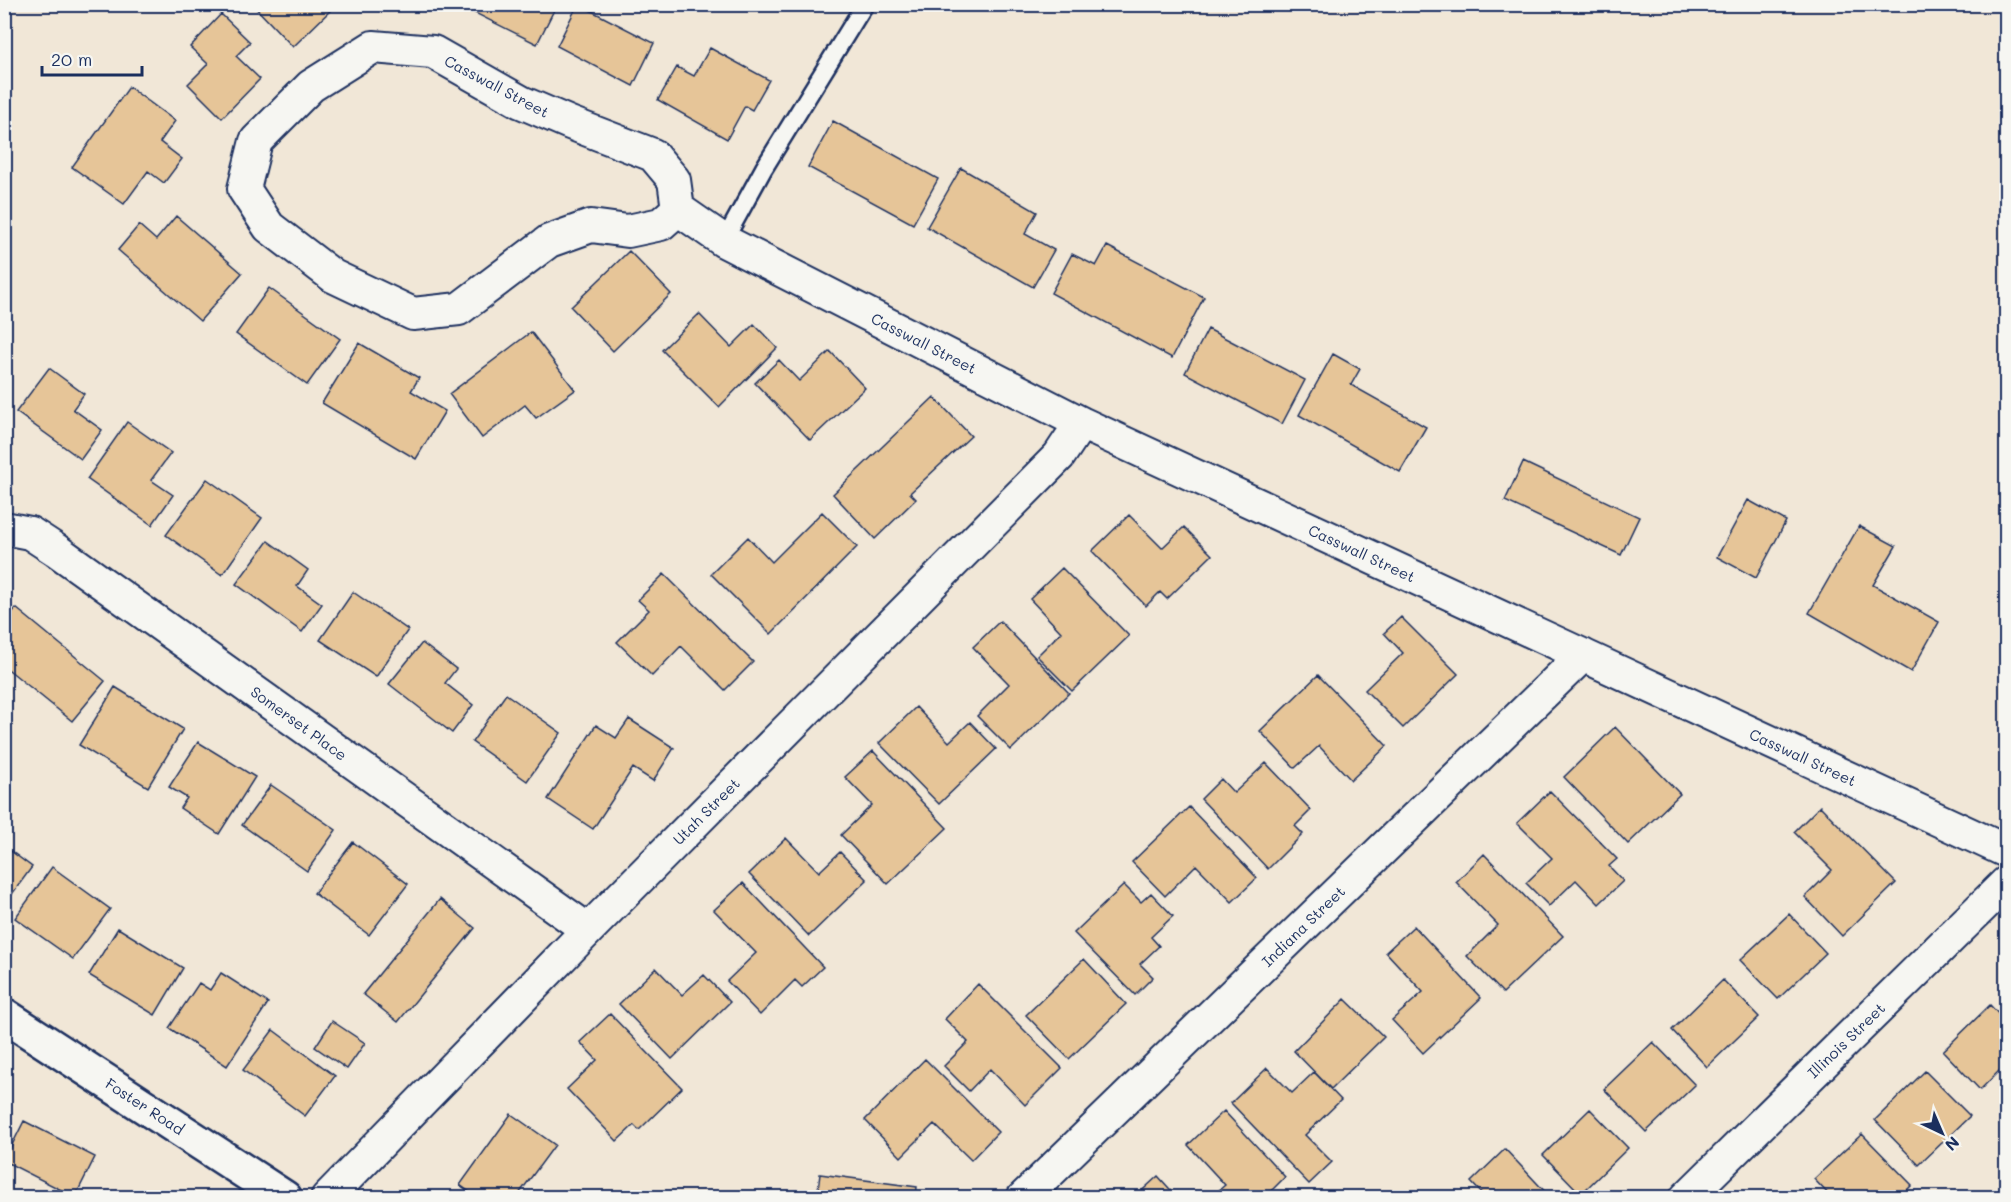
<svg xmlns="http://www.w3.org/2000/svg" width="2011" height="1202" font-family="Mali,sans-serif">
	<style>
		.building { fill: #e6c598; stroke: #1b2f5e; stroke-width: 1.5 }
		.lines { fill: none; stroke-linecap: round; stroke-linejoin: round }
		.lane-casing { stroke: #1b2f5e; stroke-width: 21 }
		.street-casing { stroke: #1b2f5e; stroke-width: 36 }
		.secondary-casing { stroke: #1b2f5e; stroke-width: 38 }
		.lane { stroke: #f6f6f2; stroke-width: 16 }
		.street { stroke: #f6f6f2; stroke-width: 32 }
		.secondary { stroke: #f6f6f2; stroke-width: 33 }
		.labels { text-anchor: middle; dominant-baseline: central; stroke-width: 4.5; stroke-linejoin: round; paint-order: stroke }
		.street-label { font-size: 15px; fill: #1b2f5e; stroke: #f6f6f2 }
	</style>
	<rect width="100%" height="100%" fill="#f1e7d7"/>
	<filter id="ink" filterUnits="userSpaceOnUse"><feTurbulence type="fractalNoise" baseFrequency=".0167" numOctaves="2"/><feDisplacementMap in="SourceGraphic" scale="12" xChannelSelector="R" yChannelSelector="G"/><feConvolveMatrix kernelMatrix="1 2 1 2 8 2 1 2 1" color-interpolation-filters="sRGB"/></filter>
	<g filter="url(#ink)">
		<path class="building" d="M252,4H337L293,47Z
			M474,4H557L537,44L471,11Z
			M578,4L654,43L633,86L557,46Z
			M221,14L250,42L236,56L260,79L222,118L188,84L208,64L190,47Z
			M710,48L769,80L752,110L745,106L727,139L658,100L677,67L694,76Z
			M129,87L175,121L160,142L182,159L164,183L148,171L124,204L72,167Z
			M833,121L938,179L913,224L808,167Z
			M961,168L1037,212L1025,234L1054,250L1033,287L927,227Z
			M176,216L242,273L200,321L118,250L139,225L156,240Z
			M1107,246L1204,297L1172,358L1051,293L1072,254L1096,266Z
			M629,251L671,294L613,351L571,307Z
			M269,288L340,339L307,385L236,334Z
			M699,314L731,347L754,324L777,348L719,407L662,350Z
			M1208,329L1305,380L1282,424L1185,373Z
			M531,332L575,390L536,418L525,405L482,438L449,394Z
			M359,343L419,378L411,391L445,411L416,459L322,403Z
			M830,351L865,388L810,440L755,383L779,360L799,381Z
			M1333,354L1360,369L1351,385L1426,427L1400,472L1299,415Z
			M49,368L84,394L73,409L102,430L81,459L16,412Z
			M934,397L971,436L910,493L916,499L875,539L833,494Z
			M127,422L171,453L151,480L173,495L152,525L87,479Z
			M1523,462L1639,517L1621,555L1505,501Z
			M207,479L262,518L222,575L166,535Z
			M1748,500L1786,521L1756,578L1717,557Z
			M822,512L857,547L771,634L711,574L748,537L772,562Z
			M1129,515L1162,548L1184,527L1212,555L1167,599L1160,592L1146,606L1092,551Z
			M1859,526L1896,546L1873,585L1939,622L1911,672L1809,613Z
			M268,541L308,570L297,586L322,604L302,632L236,584Z
			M1062,568L1129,636L1072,691L1037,656L1061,632L1030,599Z
			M664,574L753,662L725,690L681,646L652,676L617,642L649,610L638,600Z
			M353,592L408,630L376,677L320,640Z
			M16,608L105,681L72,721L4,666V622Z
			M1401,617L1458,674L1403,728L1365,690L1403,653L1384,633Z
			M1000,621L1069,693L1011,750L977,716L1009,684L973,647Z
			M422,643L456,669L445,683L473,705L452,733L389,684Z
			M1318,675L1387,746L1351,780L1319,746L1295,768L1260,731Z
			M115,687L183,729L148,787L79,745Z
			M506,694L561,733L527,781L472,742Z
			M916,707L949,742L970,722L996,749L939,804L879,743Z
			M629,719L674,748L653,781L633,768L593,829L548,799L596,725L616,738Z
			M1615,727L1680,794L1628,844L1564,777Z
			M198,742L255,777L219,834L180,808L187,798L169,787Z
			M873,751L947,828L888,884L841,835L872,805L845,777Z
			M1266,763L1311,810L1295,826L1303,834L1268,869L1201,799L1221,779L1234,793Z
			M271,785L336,830L307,871L242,825Z
			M1550,791L1617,859L1609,866L1623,881L1599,904L1576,880L1549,906L1526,883L1552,858L1517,823Z
			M1820,806L1896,883L1842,936L1805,897L1832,870L1794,832Z
			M1189,807L1257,878L1232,902L1196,865L1165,896L1132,862Z
			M786,838L819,872L840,852L867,880L809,936L749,874Z
			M353,842L408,884L369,935L314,893Z
			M4,846L32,867L4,905Z
			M1484,854L1563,936L1503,993L1467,956L1498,925L1456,882Z
			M52,867L110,909L73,959L15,918Z
			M743,883L823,967L802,987L795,980L760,1015L727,981L756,953L714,910Z
			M1124,885L1141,902L1151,893L1173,916L1151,937L1159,946L1140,964L1153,977L1135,995L1074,933Z
			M440,899L475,928L398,1022L363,994Z
			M1789,914L1826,953L1778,999L1740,960Z
			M1414,926L1481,998L1423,1053L1392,1020L1423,992L1386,952Z
			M118,928L183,968L155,1015L89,975Z
			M1084,959L1126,1004L1069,1059L1026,1015Z
			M656,968L682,995L704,975L730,1002L672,1059L619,1004Z
			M221,973L268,1003L227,1066L169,1028L199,983L210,990Z
			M1723,980L1759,1017L1707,1067L1672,1030Z
			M978,984L1062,1068L1025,1105L990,1069L969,1091L944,1066L968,1042L945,1019Z
			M1345,999L1384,1037L1331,1089L1294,1051Z
			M1990,1005L2006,1022V1064L1980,1090L1943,1051Z
			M610,1014L682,1088L639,1130L634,1125L617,1141L567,1089L597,1060L580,1042Z
			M332,1021L365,1043L347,1069L315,1047Z
			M273,1030L335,1076L305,1116L243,1070Z
			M1653,1042L1695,1085L1646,1132L1604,1089Z
			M925,1059L998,1132L971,1160L934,1124L901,1157L865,1120Z
			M1267,1068L1292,1093L1314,1072L1341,1100L1305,1135L1332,1162L1309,1184L1231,1103Z
			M1925,1071L1970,1116L1919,1165L1875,1120Z
			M1590,1109L1628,1148L1581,1194L1543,1155Z
			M1224,1111L1285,1177L1264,1198H1210L1225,1185L1188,1145Z
			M511,1114L555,1145L516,1198H478L460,1185Z
			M24,1121L95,1157L75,1197L4,1161Z
			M1862,1134L1912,1185L1899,1198H1832L1814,1179Z
			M1505,1149L1551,1198H1486L1471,1182Z
			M820,1174L917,1187L916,1198H817Z
			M1158,1176L1178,1198H1134Z"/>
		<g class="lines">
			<defs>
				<path id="lane" d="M724,241L764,168L865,4"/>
				<path id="street" d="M678,209L661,224L628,231L591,226L549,241L459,309L413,314L333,276L269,227L244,189L256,141L311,86L373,47L433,52L521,102L570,123L653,155L674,180L678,209L724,241L1081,423L2006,851
					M4,528L30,533L56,550L588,930
					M327,1198L588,930L1059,456L1081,423
					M1023,1198L1583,655
					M1686,1198L2006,883"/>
				<path id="secondary" d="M4,1015L285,1198"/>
			</defs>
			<use href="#lane" class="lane-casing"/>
			<use href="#street" class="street-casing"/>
			<use href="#secondary" class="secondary-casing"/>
			<use href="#lane" class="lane"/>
			<use href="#street" class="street"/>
			<use href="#secondary" class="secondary"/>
		</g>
	</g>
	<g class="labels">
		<g class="street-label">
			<text transform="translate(497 86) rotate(28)">Casswall Street</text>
			<text transform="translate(924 343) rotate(27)">Casswall Street</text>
			<text transform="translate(1362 553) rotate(25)">Casswall Street</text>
			<text transform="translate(299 723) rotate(36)">Somerset Place</text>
			<text transform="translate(1803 757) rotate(25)">Casswall Street</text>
			<text transform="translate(706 811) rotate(-45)">Utah Street</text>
			<text transform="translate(1303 926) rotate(-44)">Indiana Street</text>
			<text transform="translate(1846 1040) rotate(-44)">Illinois Street</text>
			<text transform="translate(145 1106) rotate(33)">Foster Road</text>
		</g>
	</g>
	<rect width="2011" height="1202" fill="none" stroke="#f6f6f2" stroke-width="24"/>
	<rect x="12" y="12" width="1987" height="1178" fill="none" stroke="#1b2f5e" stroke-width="2" filter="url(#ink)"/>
	<g transform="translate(1942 1133) rotate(136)" stroke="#f6f6f2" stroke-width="4.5" paint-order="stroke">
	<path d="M0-4.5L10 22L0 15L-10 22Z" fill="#1b2f5e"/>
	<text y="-9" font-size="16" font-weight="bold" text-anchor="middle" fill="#1b2f5e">N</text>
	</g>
	<path d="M42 66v9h100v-9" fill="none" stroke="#1b2f5e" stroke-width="3"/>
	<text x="51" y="66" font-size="18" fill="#1b2f5e" stroke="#f6f6f2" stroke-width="4.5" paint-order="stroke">20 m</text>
</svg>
